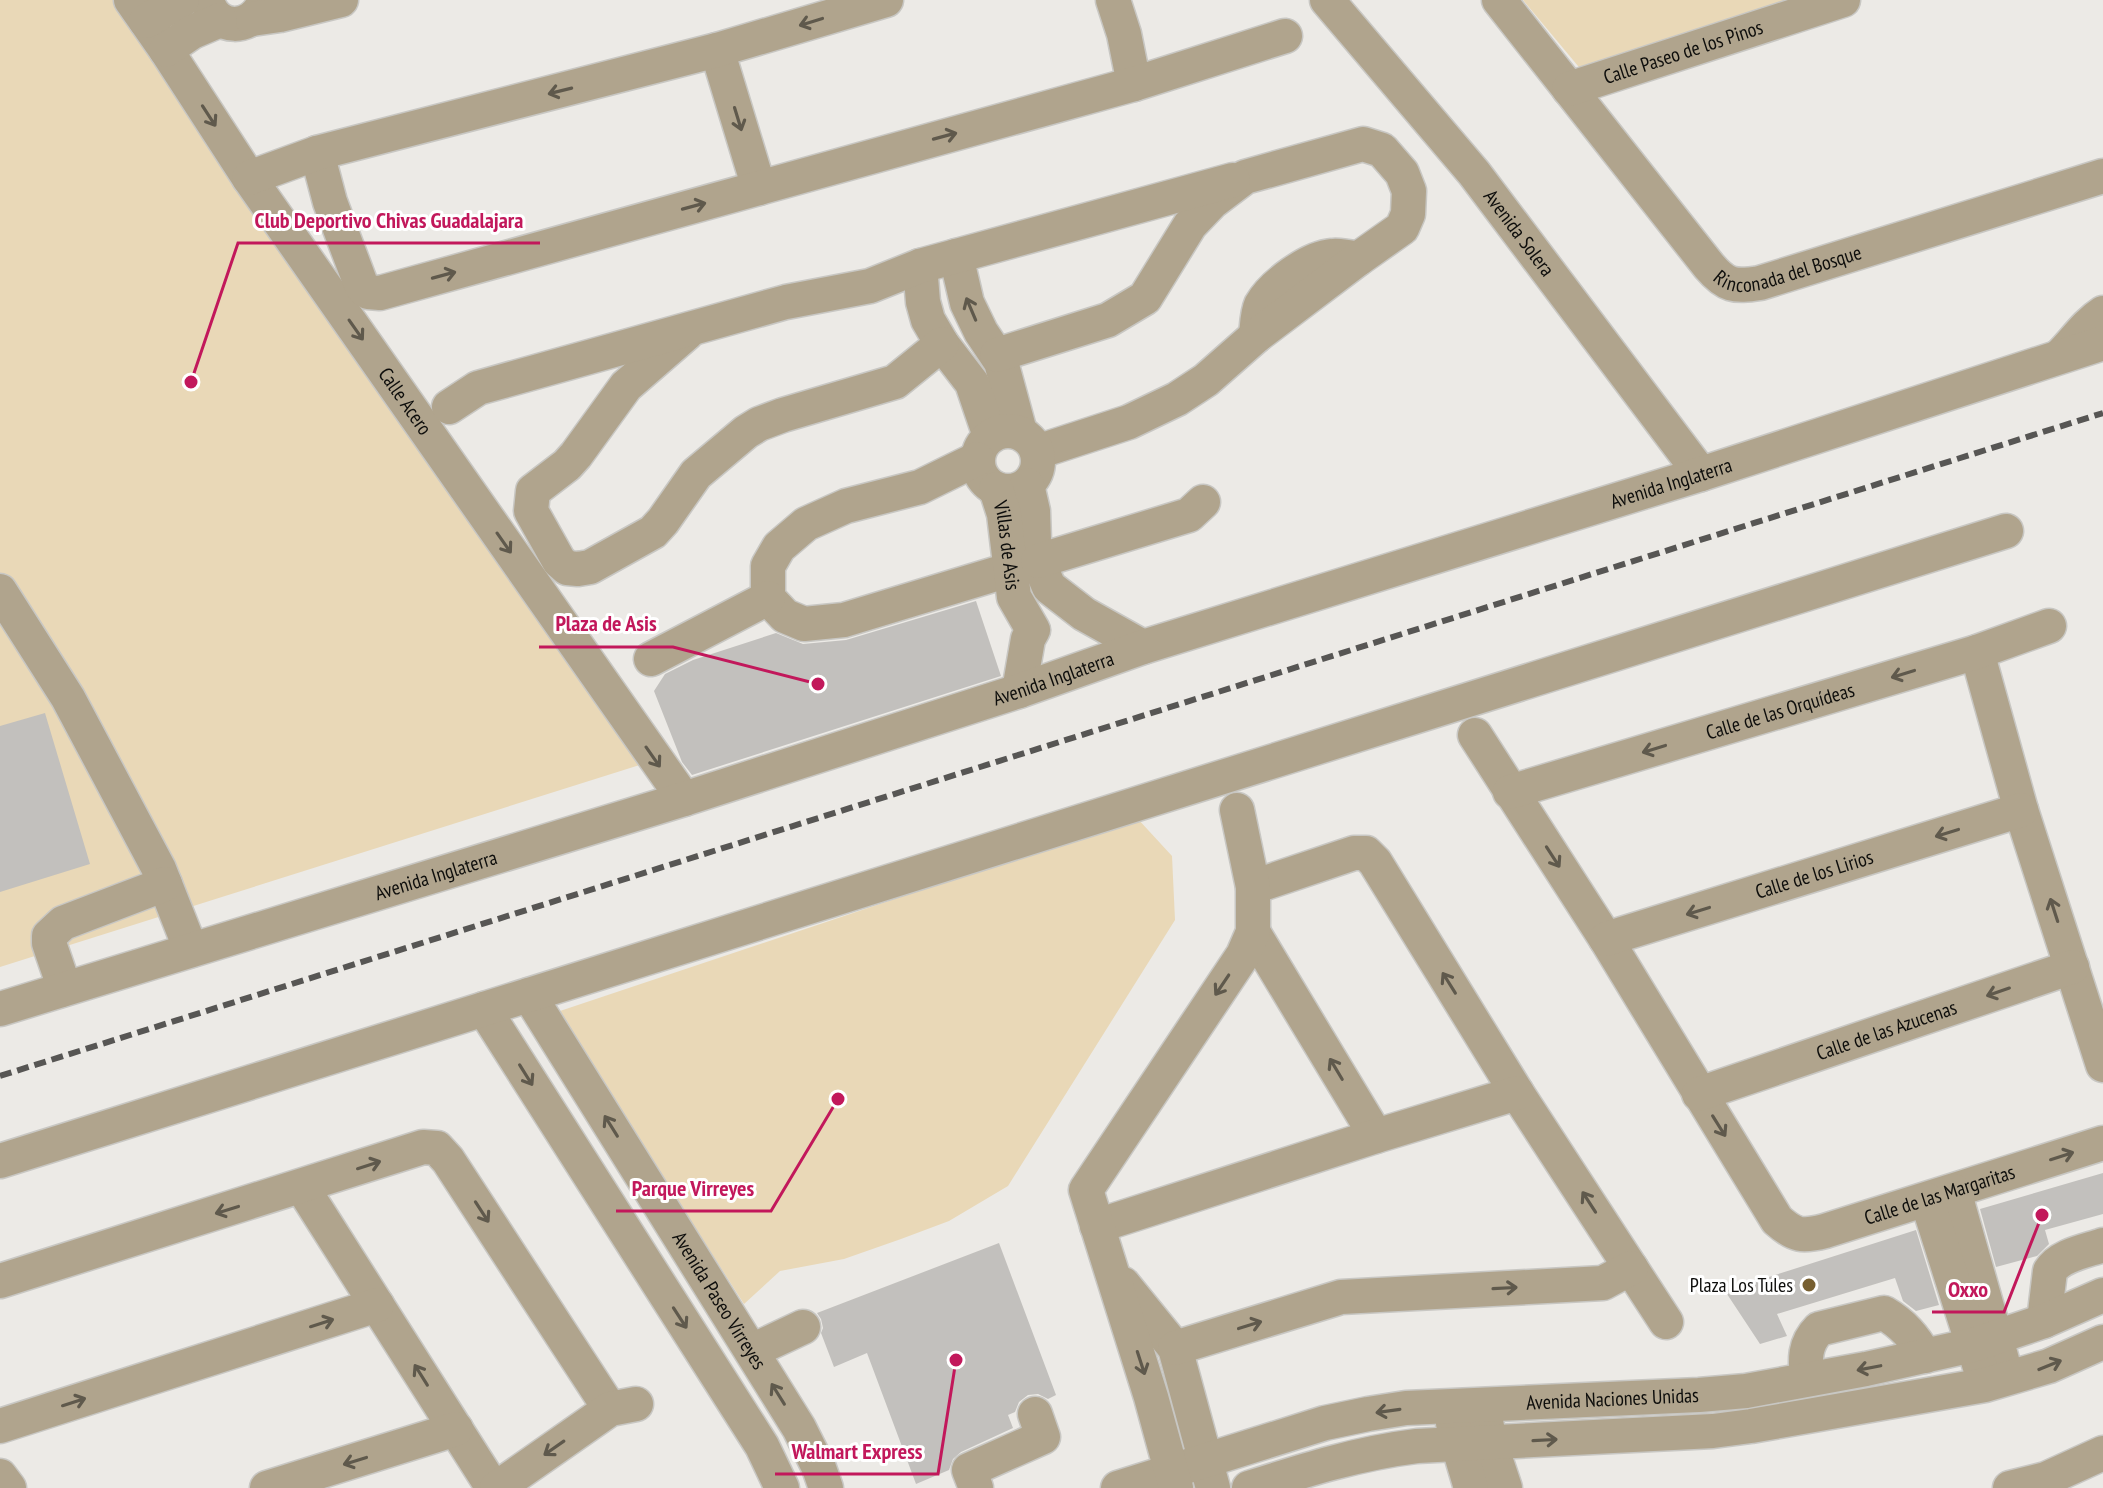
<svg xmlns="http://www.w3.org/2000/svg" width="2103" height="1488" font-family="'PT Sans Narrow',sans-serif">
	<style>
		.green { fill: #e9d8b7 }
		.building { fill: #c2c0bd }
		.lines { fill: none; stroke-linecap: round; stroke-linejoin: round }
		.minor-casing { stroke: #c8c7c3; stroke-width: 37 }
		.minor { stroke: #b0a48d; stroke-width: 34 }
		.rail { stroke: #575654; stroke-width: 6; stroke-dasharray: 12 6; stroke-linecap: butt }
		.oneway { stroke: #5f594c }
		.poi-dot { fill: #775f30; stroke: #fff; stroke-width: 3 }
		.labels { text-anchor: middle; dominant-baseline: central; stroke-width: 6; stroke-linejoin: round; paint-order: stroke }
		.street-label { font-size: 20px; fill: #0e0e0c; stroke: #fff }
		.poi-label { font-size: 20px; fill: #0e0e0c; stroke: #fff; text-anchor: end }
		.leader { fill: none; stroke: #c2185b; stroke-width: 3 }
		.callout-dot { fill: #c2185b; stroke: #fff; stroke-width: 3 }
		.callout-label { font-size: 22px; text-anchor: middle; font-weight: bold; fill: #c2185b; stroke: #fff; stroke-width: 6; stroke-linejoin: round; paint-order: stroke }
	</style>
	<rect width="100%" height="100%" fill="#eceae6"/>
	<path class="green" d="M0,0H119L646,763L0,967Z
		M1523,0H1840L1583,72Z
		M1137,818L1172,856L1175,920L1008,1186L949,1221L901,1239L844,1259L780,1271L744,1304L557,1012Z"/>
	<path class="building" d="M976,601L1001,676L692,775L682,762L654,691L665,674L693,660L776,633L803,644L846,640Z
		M45,713L90,864L0,892V726Z
		M2103,1173V1214L2045,1230L2049,1244L2037,1256L1996,1267L1980,1209Z
		M1916,1230L1939,1305L1916,1311L1903,1301L1895,1278L1777,1314L1787,1336L1760,1344L1725,1291Z
		M999,1243L1056,1395L1048,1399L1038,1394L1028,1395L1019,1402L1015,1412L1008,1415L1013,1428L961,1452L953,1459L949,1470L916,1484L867,1353L834,1367L821,1333L823,1328L821,1319L817,1313Z"/>
	<g class="lines">
		<defs>
			<g id="minor">
				<path id="s1" d="M131,0L166,50L249,178L684,799"/>
				<path d="M207,0C215,32 253,31 264,2"/>
				<path d="M1113,0L1124,34L1134,84"/>
				<path id="s2" d="M1327,0L1474,173L1701,474"/>
				<path id="s3" d="M1499,0L1709,266C1726,286 1734,287 1760,283L2103,176"/>
				<path d="M252,19L280,15L341,0"/>
				<path d="M146,21L182,0"/>
				<path d="M166,50L192,32L220,20"/>
				<path d="M717,50L759,188"/>
				<path id="s4" d="M1569,89L1843,0"/>
				<path d="M317,153L330,202L362,287L368,292L380,293L1134,84L1285,36"/>
				<path d="M249,178L317,153L717,50L886,0"/>
				<path d="M956,256L967,303L981,332L1001,362L1020,432"/>
				<path d="M920,266L923,302L928,320L942,344L972,383L990,436"/>
				<path d="M687,333L626,386L576,455L567,465L533,491L531,511L559,561L567,568L578,569L590,567L653,532L663,521L696,474L746,432L759,424L783,415L895,382L942,344"/>
				<path d="M1256,336C1257,327 1257,314 1261,305C1272,285 1309,258 1332,256C1340,255 1349,257 1358,259"/>
				<path d="M997,355L1108,320L1145,298L1190,225L1212,202L1245,177L1363,144L1382,150L1402,173L1409,191L1408,214L1402,228L1358,259L1256,336L1206,380L1177,399L1129,422L1037,452"/>
				<path d="M2061,355C2075,341 2086,324 2103,313"/>
				<path d="M449,407L478,388L786,302L870,286L920,266L1233,180"/>
				<circle cx="1008" cy="461" r="30"/>
				<path d="M977,459L920,487L846,506L806,524L779,547L768,566V598L785,616L804,624L844,620L1012,569"/>
				<path d="M1027,485L1033,511L1034,542L1038,561L1049,587L1084,614L1143,647"/>
				<path id="s5" d="M996,489L1004,514L1014,597L1033,630L1028,639L1019,691"/>
				<path d="M1038,561L1189,515L1203,502"/>
				<path d="M0,591L68,698L159,869L191,950"/>
				<path d="M1977,652L2021,810L2103,1065"/>
				<path d="M651,659L768,598"/>
				<path id="s6" d="M1475,735L1606,939L1777,1220C1795,1236 1802,1237 1825,1231L2103,1143"/>
				<path id="s7" d="M1510,792L1977,652L2049,626"/>
				<path d="M1253,887L1354,853H1366L1375,862L1517,1093L1666,1322"/>
				<path d="M1253,932L1376,1136"/>
				<path id="s8" d="M1606,939L2021,810"/>
				<path d="M61,990L60,975L49,943V936L63,923L165,884"/>
				<path id="s9" d="M529,995L799,1428L819,1468L826,1488"/>
				<path id="s10" d="M0,1009L684,799L1019,691L1143,647L1701,474L2103,343"/>
				<path d="M484,1009L762,1446L782,1488"/>
				<path id="s11" d="M1699,1094L2072,967"/>
				<path d="M0,1161L2006,531"/>
				<path d="M302,1187L493,1488"/>
				<path d="M1954,1191L2002,1360"/>
				<path d="M1927,1200L1980,1367"/>
				<path d="M1097,1226L1376,1136L1517,1093"/>
				<path d="M0,1281L423,1147L437,1148L448,1160L610,1409"/>
				<path d="M1123,1284L1175,1348L1213,1488"/>
				<path d="M2044,1321L2050,1271C2060,1255 2086,1251 2103,1245"/>
				<path d="M1175,1348L1341,1297L1603,1283L1631,1268"/>
				<path d="M752,1351L803,1327"/>
				<path d="M1807,1379C1805,1360 1804,1344 1819,1329L1884,1313C1903,1324 1914,1337 1925,1356"/>
				<path d="M1486,1421L1490,1443L1505,1488"/>
				<path d="M1453,1423L1458,1444L1471,1488"/>
				<path d="M0,1426L377,1305"/>
				<path d="M0,1476L9,1488"/>
				<path d="M267,1488L456,1429"/>
				<path d="M497,1488L610,1409L636,1404"/>
				<path d="M976,1488L969,1470L1043,1437L1035,1414"/>
				<path id="s12" d="M1118,1488L1325,1423L1368,1414L1406,1408L1699,1395L1746,1391L1866,1369L1973,1345L2044,1321L2103,1295"/>
				<path d="M1176,1488L1151,1397L1086,1190L1243,955L1253,932V887L1237,810"/>
				<path d="M1249,1488C1305,1470 1359,1453 1417,1446L1713,1431L1751,1426L1985,1385L2049,1366L2103,1342"/>
				<path d="M2010,1488L2046,1479L2103,1453"/>
			</g>
		</defs>
		<use href="#minor" class="minor-casing"/>
		<use href="#minor" class="minor"/>
		<path class="rail" d="M0,1076L2103,413"/>
	</g>
	<defs><path id="oneway-shaft" d="M-6 0H5M1.5-3L5.5 0L1.5 3" fill="none" stroke-width="1.6" stroke-linecap="round" stroke-linejoin="round" transform="scale(2)"/></defs>
	<g class="oneway">
		<use href="#oneway-shaft" transform="translate(811 22) rotate(163)"/>
		<use href="#oneway-shaft" transform="translate(560 91) rotate(166)"/>
		<use href="#oneway-shaft" transform="translate(209 116) rotate(57)"/>
		<use href="#oneway-shaft" transform="translate(738 119) rotate(73)"/>
		<use href="#oneway-shaft" transform="translate(945 136) rotate(-15)"/>
		<use href="#oneway-shaft" transform="translate(694 206) rotate(-15)"/>
		<use href="#oneway-shaft" transform="translate(444 275) rotate(-15)"/>
		<use href="#oneway-shaft" transform="translate(971 309) rotate(-113)"/>
		<use href="#oneway-shaft" transform="translate(356 330) rotate(55)"/>
		<use href="#oneway-shaft" transform="translate(504 543) rotate(55)"/>
		<use href="#oneway-shaft" transform="translate(1903 674) rotate(163)"/>
		<use href="#oneway-shaft" transform="translate(1654 749) rotate(163)"/>
		<use href="#oneway-shaft" transform="translate(653 757) rotate(55)"/>
		<use href="#oneway-shaft" transform="translate(1947 833) rotate(163)"/>
		<use href="#oneway-shaft" transform="translate(1553 857) rotate(57)"/>
		<use href="#oneway-shaft" transform="translate(2054 910) rotate(-108)"/>
		<use href="#oneway-shaft" transform="translate(1698 911) rotate(163)"/>
		<use href="#oneway-shaft" transform="translate(1449 983) rotate(-122)"/>
		<use href="#oneway-shaft" transform="translate(1222 985) rotate(124)"/>
		<use href="#oneway-shaft" transform="translate(1998 992) rotate(161)"/>
		<use href="#oneway-shaft" transform="translate(1336 1069) rotate(-121)"/>
		<use href="#oneway-shaft" transform="translate(526 1075) rotate(58)"/>
		<use href="#oneway-shaft" transform="translate(611 1126) rotate(-122)"/>
		<use href="#oneway-shaft" transform="translate(1719 1126) rotate(58)"/>
		<use href="#oneway-shaft" transform="translate(2062 1156) rotate(-18)"/>
		<use href="#oneway-shaft" transform="translate(369 1165) rotate(-18)"/>
		<use href="#oneway-shaft" transform="translate(1589 1202) rotate(-123)"/>
		<use href="#oneway-shaft" transform="translate(227 1210) rotate(163)"/>
		<use href="#oneway-shaft" transform="translate(482 1212) rotate(57)"/>
		<use href="#oneway-shaft" transform="translate(1505 1288) rotate(-3)"/>
		<use href="#oneway-shaft" transform="translate(680 1318) rotate(57)"/>
		<use href="#oneway-shaft" transform="translate(322 1323) rotate(-18)"/>
		<use href="#oneway-shaft" transform="translate(1250 1325) rotate(-17)"/>
		<use href="#oneway-shaft" transform="translate(1141 1363) rotate(72)"/>
		<use href="#oneway-shaft" transform="translate(2050 1365) rotate(-22)"/>
		<use href="#oneway-shaft" transform="translate(1869 1368) rotate(169)"/>
		<use href="#oneway-shaft" transform="translate(421 1375) rotate(-122)"/>
		<use href="#oneway-shaft" transform="translate(778 1394) rotate(-122)"/>
		<use href="#oneway-shaft" transform="translate(74 1402) rotate(-18)"/>
		<use href="#oneway-shaft" transform="translate(1388 1411) rotate(172)"/>
		<use href="#oneway-shaft" transform="translate(1545 1440) rotate(-3)"/>
		<use href="#oneway-shaft" transform="translate(554 1448) rotate(145)"/>
		<use href="#oneway-shaft" transform="translate(355 1461) rotate(163)"/>
	</g>
	<circle class="poi-dot" cx="1809" cy="1285" r="8"/>
	<g class="labels">
		<g class="street-label">
			<text stroke="none"><textPath href="#s4" startOffset="120">Calle Paseo de los Pinos</textPath></text>
			<text stroke="none"><textPath href="#s2" startOffset="302">Avenida Solera</textPath></text>
			<text stroke="none"><textPath href="#s3" startOffset="426">Rinconada del Bosque</textPath></text>
			<text stroke="none"><textPath href="#s1" startOffset="486">Calle Acero</textPath></text>
			<text stroke="none"><textPath href="#s10" startOffset="1752">Avenida Inglaterra</textPath></text>
			<text stroke="none"><textPath href="#s5" startOffset="58">Villas de Asis</textPath></text>
			<text stroke="none"><textPath href="#s10" startOffset="1104">Avenida Inglaterra</textPath></text>
			<text stroke="none"><textPath href="#s7" startOffset="282">Calle de las Orquídeas</textPath></text>
			<text stroke="none"><textPath href="#s10" startOffset="456">Avenida Inglaterra</textPath></text>
			<text stroke="none"><textPath href="#s8" startOffset="218">Calle de los Lirios</textPath></text>
			<text stroke="none"><textPath href="#s11" startOffset="198">Calle de las Azucenas</textPath></text>
			<text stroke="none"><textPath href="#s6" startOffset="744">Calle de las Margaritas</textPath></text>
			<text stroke="none"><textPath href="#s9" startOffset="360">Avenida Paseo Virreyes</textPath></text>
			<text stroke="none"><textPath href="#s12" startOffset="506">Avenida Naciones Unidas</textPath></text>
		</g>
		<g class="poi-label">
			<text x="1793" y="1285">Plaza Los Tules</text>
		</g>
	</g>
	<path class="leader" d="M191 382L238 243H540M818 684L673 647H539M838 1099L771 1211H616M2042 1215L2004 1312H1932M956 1360L938 1474H775"/>
	<g class="callout-dot">
		<circle cx="191" cy="382" r="8"/>
		<circle cx="818" cy="684" r="8"/>
		<circle cx="838" cy="1099" r="8"/>
		<circle cx="2042" cy="1215" r="8"/>
		<circle cx="956" cy="1360" r="8"/>
	</g>
	<g class="callout-label">
		<text x="389" y="228">Club Deportivo Chivas Guadalajara</text>
		<text x="606" y="631">Plaza de Asis</text>
		<text x="693" y="1196">Parque Virreyes</text>
		<text x="1968" y="1297">Oxxo</text>
		<text x="857" y="1459">Walmart Express</text>
	</g>
</svg>
